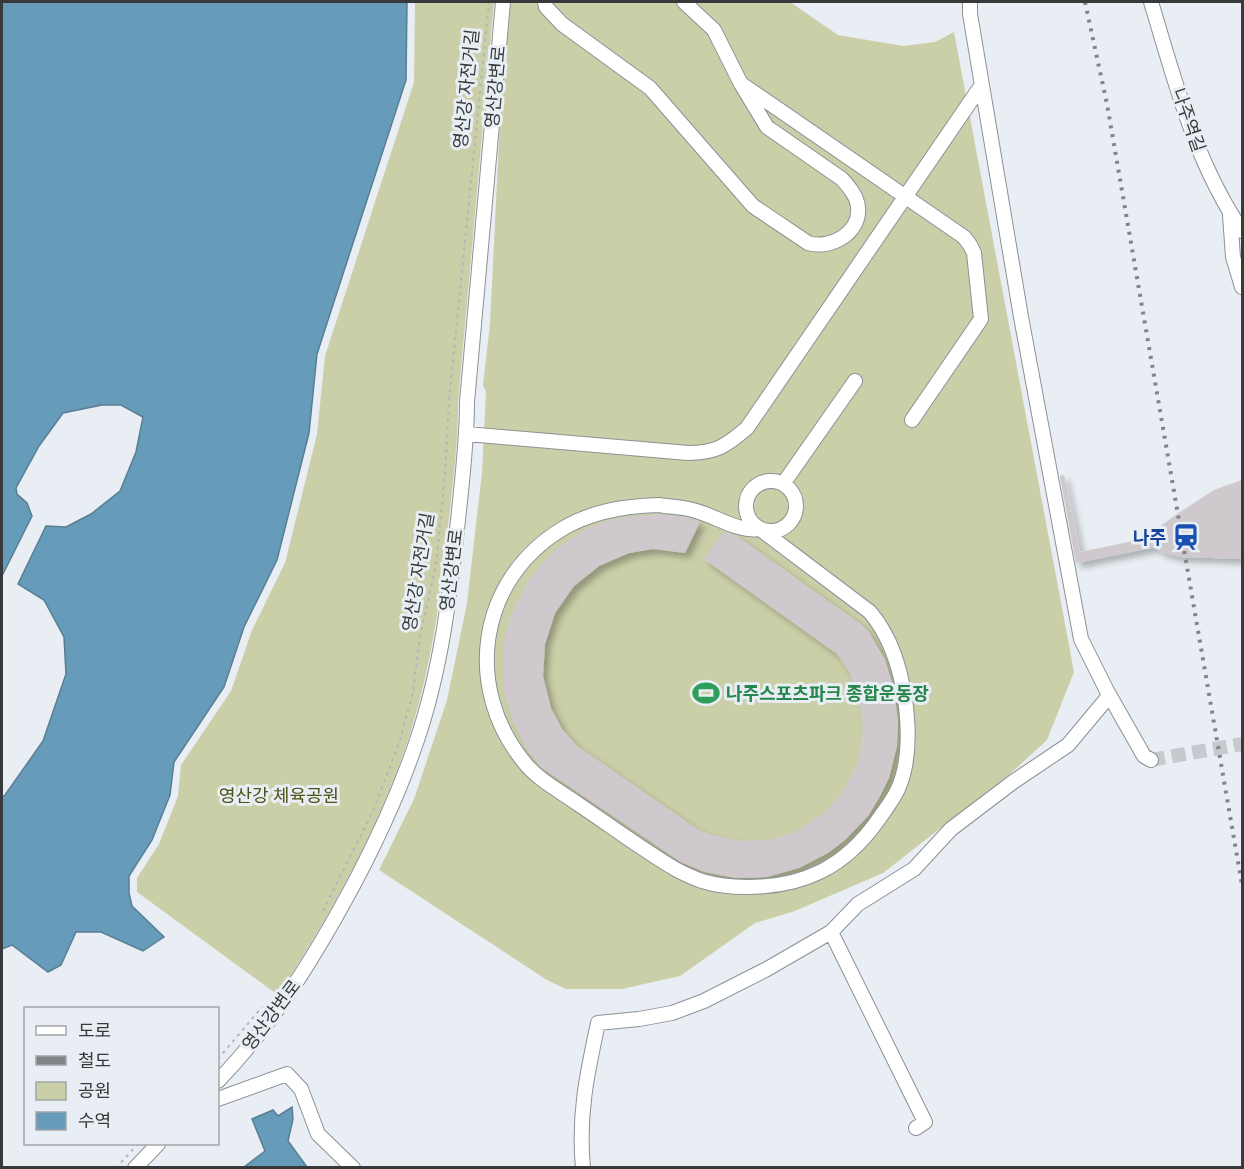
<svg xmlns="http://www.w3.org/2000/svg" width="1244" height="1169" font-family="'Public Sans','Noto Sans KR',sans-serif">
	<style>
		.green { fill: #cacfa8 }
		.water { fill: #679bba; stroke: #597e94; stroke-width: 1.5 }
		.building { fill: #cfc9cd; filter: url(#shadow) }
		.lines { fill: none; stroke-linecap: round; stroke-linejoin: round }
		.minor-tunnel { stroke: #c5cace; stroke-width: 14; stroke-dasharray: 14 7; stroke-linecap: butt }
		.minor-casing { stroke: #8c9196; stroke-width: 16 }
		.path { stroke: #b1b6ba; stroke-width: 2; stroke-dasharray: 3 4.5; stroke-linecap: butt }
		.minor { stroke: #fff; stroke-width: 14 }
		.rail { stroke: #818488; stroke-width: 4; stroke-dasharray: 3 6; stroke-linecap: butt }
		.labels { text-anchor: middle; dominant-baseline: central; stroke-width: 6; stroke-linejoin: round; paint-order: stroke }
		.street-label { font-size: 18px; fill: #37393b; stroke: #e8eef3 }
		.transit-label { font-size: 18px; font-weight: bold; fill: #164399; stroke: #e8eef3; text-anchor: end }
		.leisure-label { font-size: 18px; font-weight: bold; fill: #27864d; stroke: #e8eef3; text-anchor: start }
		.park-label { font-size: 18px; fill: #4d5215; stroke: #e8eef3 }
	</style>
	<defs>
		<filter id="shadow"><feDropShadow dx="5" dy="5" stdDeviation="3" flood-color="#0004"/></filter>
	</defs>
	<rect width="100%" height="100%" fill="#e8eef3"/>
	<path class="green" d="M415,2H494L458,402C458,443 453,484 448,525C441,597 431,670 408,740C378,830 330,916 278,995L137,892V878L159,844L178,796L181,765L231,691L252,630L285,563L317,434L325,356L414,82Z
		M511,2H790L838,35L903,46L935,42L954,32L1074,672L1047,740L1011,773L883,873L795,911L755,923L680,976L622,989H566L547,980L379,870L414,799L447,700L467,603L482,472L486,392L483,385L490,324L501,101Z"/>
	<path class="water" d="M2,2H407L406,80L317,354L309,433L277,560L244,627L224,687L174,762L170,795L152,840L129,876V893L132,906L164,937L143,951L101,932H76L61,965L48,972L12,945L2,949V797L5,795L43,741L66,674L64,637L44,600L18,584L46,526L66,527L91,514L120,491L136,452L143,417L121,405H102L63,413L39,446L16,488L17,494L27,503L32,516L2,576Z
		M292,1107L293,1119L288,1141L307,1167H244L265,1151L252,1119L273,1110L278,1116Z"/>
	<path class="building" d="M1064,475L1080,552L1153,537L1159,527L1180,512L1214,490L1242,480V559L1180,557L1161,552L1155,547L1076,563L1060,476Z
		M658,514L686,517L700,522L685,553L653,549L629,553L599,566L574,586L555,613L545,644L543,676L551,708L562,729L577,746L699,830L711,835L742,841L774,839L797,831L824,813L845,789L859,759L863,728L859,696L850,673L837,654L704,559L724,531L737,536L859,623L869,632L885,660L894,689L898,722L897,746L889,778L879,798L868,816L845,840L828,853L799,868L767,877L736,878L705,872L681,862L542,768L528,751L513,722L504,691L503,648L510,617L530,578L543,562L559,547L586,529L611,519Z"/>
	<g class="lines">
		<path class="minor-tunnel" d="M1151,760L1242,744"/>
		<defs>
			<path id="minor" d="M545,2L546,7L562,24L650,88L753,206L808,243C830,250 861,233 858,207C857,196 849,187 842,179L767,127L741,84L714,30L684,2
				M970,2V14L1021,317L1081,639L1107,691L1144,756L1151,760
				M1151,2C1175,81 1195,162 1242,231
				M743,85L964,237L970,245L974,253L981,319L912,420
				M1230,215L1233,257L1242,287
				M467,434L688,453C716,453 726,446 747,428L981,86
				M746 506a25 25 0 1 1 50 0a25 25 0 1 1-50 0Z
				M783,484L855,381
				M658,505C671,507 685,507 696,511C718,517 737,532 760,529L870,612C891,637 900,667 905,699C909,728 910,762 898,789C893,800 885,810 878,820C845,867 804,887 747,887C733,887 715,885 702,881C693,878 685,874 677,870C643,850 611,826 578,804C560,791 538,780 524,762C463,687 478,580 562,529C592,511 625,506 658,505Z
				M831,932L925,1122L916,1128
				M218,1081C275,1022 317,953 356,880C379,836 400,790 416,743C441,671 450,595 458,520C462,481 467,442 467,402L503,2
				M218,1099L287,1074L301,1089L318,1134L353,1168
				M135,1168L158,1144
				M583,1168C578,1115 587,1074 598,1023L639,1019L672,1013L704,1001L767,969L831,932L858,904L914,869L951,829L1013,782L1068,745L1109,696"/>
		</defs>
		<use href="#minor" class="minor-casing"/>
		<path class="path" d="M323,911L373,811L399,743L413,692L420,637L436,565L445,475L449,401L489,2
			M218,1059L262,1007
			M116,1168L138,1144"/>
		<use href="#minor" class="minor"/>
		<path class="rail" d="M1085,2L1107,104L1242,885"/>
	</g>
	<defs>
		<symbol id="station-bare" viewBox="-9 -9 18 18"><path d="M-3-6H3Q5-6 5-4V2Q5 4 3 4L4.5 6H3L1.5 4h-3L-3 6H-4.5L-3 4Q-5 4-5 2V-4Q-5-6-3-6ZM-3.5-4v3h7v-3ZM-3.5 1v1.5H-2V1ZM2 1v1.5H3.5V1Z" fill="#1a4fb4" stroke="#e8eef3" stroke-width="2.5" paint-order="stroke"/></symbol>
		<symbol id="stadium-bare" viewBox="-9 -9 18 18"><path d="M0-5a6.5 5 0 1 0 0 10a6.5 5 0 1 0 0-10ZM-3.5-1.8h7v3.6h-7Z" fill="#2e9e5b" stroke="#e8eef3" stroke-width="2.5" paint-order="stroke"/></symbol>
	</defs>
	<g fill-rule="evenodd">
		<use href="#station-bare" x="1167" y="518" width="38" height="38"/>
		<use href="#stadium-bare" x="687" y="674" width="38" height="38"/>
	</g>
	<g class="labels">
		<g class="street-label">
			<text transform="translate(495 87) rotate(-85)">영산강변로</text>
			<text transform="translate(466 89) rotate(-84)">영산강 자전거길</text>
			<text transform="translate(1189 120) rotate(71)">나주역길</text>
			<text transform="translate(451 570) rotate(-83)">영산강변로</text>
			<text transform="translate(418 572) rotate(-81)">영산강 자전거길</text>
			<text transform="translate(271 1015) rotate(-53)">영산강변로</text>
		</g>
		<g class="transit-label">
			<text x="1166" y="537">나주</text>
		</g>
		<g class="leisure-label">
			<text x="726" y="693">나주스포츠파크 종합운동장</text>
		</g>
		<g class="park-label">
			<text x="279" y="795">영산강 체육공원</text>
		</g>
	</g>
	<rect width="1244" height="1169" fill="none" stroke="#37393b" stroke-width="6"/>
	<rect x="24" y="1007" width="195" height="138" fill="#e8eef3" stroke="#a1a6a9" stroke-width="1.5"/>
	<rect x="36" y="1026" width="30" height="9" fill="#ffffff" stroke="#a1a6a9" stroke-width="1.5"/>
	<text x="78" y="1037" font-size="18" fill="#37393b">도로</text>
	<rect x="36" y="1056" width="30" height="9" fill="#818488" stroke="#a1a6a9" stroke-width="1.5"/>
	<text x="78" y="1067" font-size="18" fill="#37393b">철도</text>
	<rect x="36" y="1082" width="30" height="18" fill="#cacfa8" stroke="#a1a6a9" stroke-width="1.5"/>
	<text x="78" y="1097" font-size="18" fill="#37393b">공원</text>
	<rect x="36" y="1112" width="30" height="18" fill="#679bba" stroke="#a1a6a9" stroke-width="1.5"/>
	<text x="78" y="1127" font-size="18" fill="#37393b">수역</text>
</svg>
